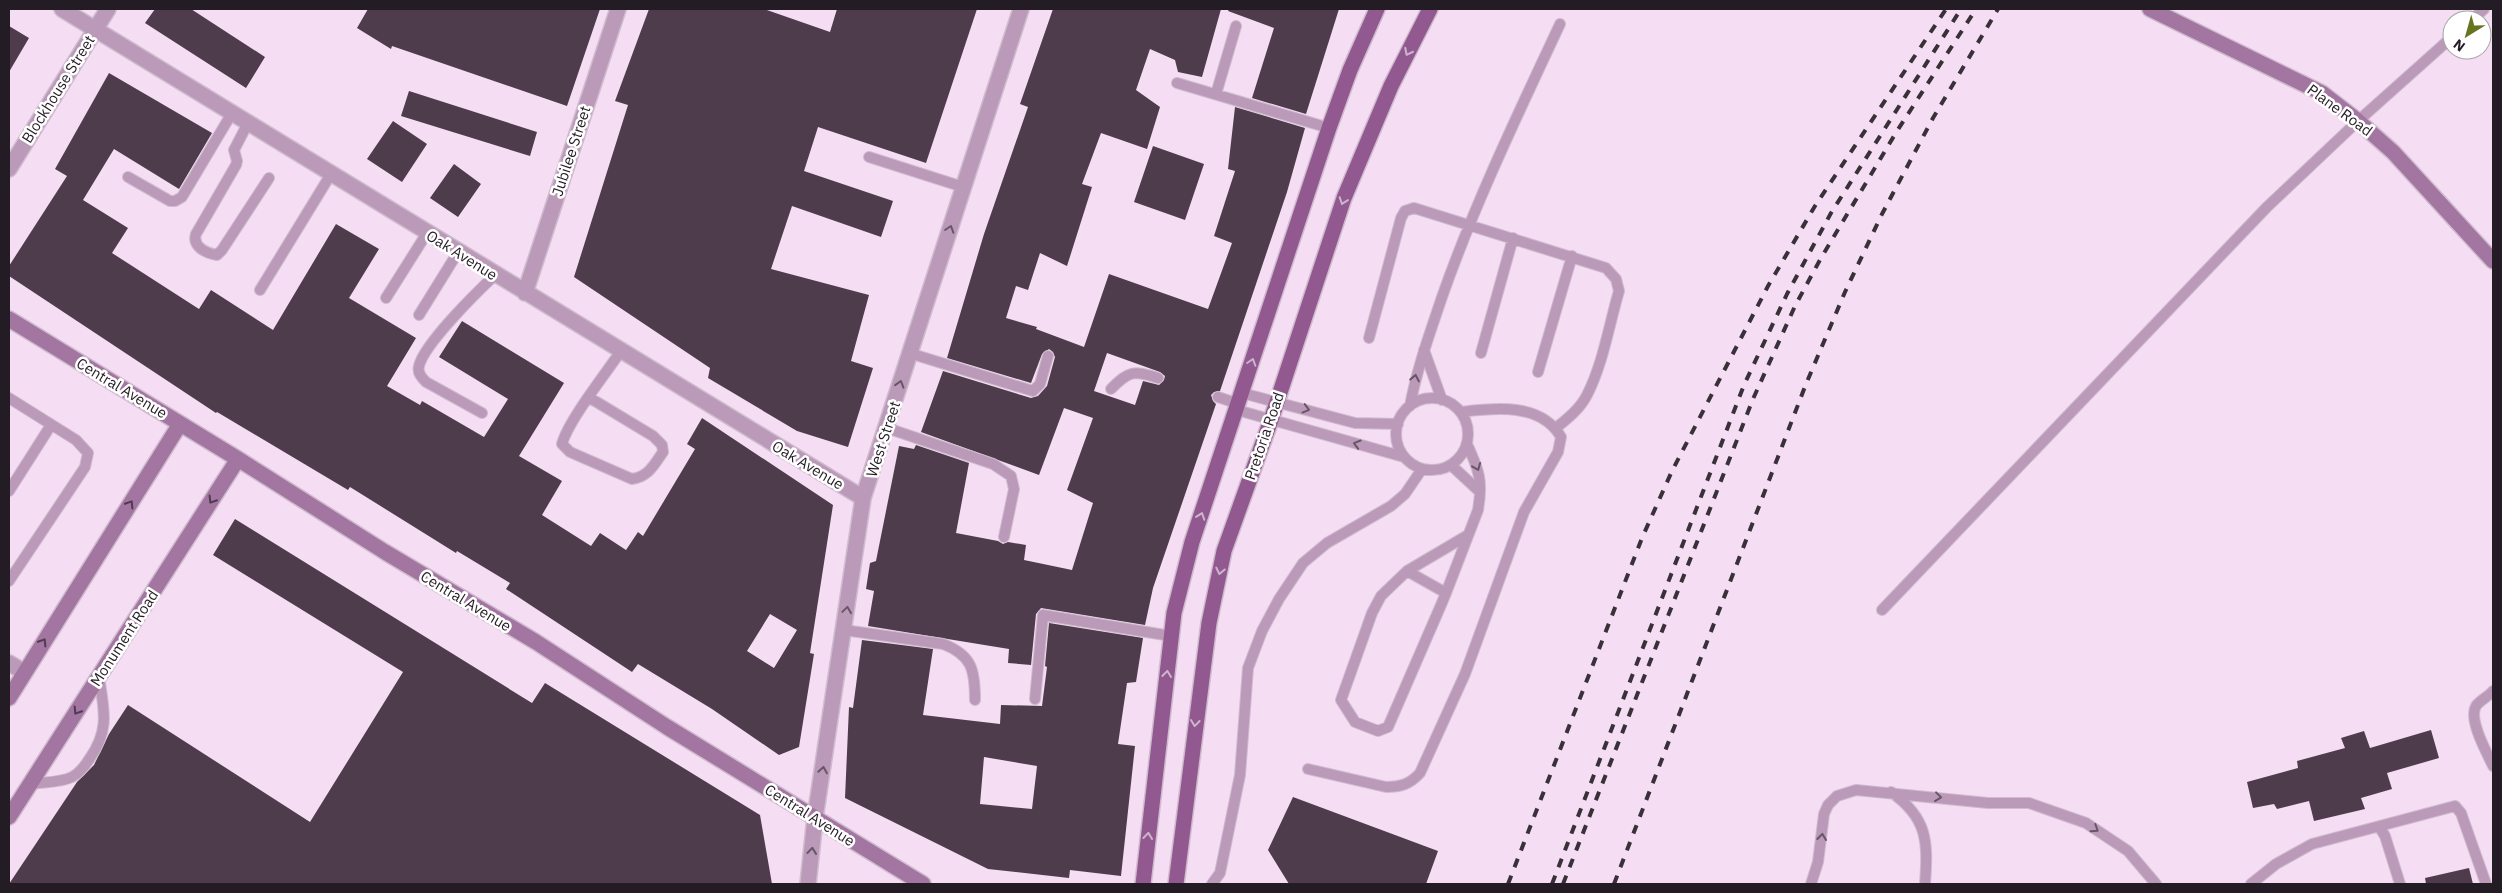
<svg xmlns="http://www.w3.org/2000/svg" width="2502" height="893" font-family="'IBM Plex Sans',sans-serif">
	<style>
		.building { fill: #4e3c4c; fill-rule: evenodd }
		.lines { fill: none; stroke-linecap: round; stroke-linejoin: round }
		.lane-casing { stroke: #cfbbce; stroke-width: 12 }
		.street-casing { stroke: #cfbbce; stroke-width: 18 }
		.secondary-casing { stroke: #cfbbce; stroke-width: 18 }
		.primary-casing { stroke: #cfbbce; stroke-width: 18 }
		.lane { stroke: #ba9ab8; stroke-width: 10 }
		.street { stroke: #ba9ab8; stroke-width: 15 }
		.secondary { stroke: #a375a1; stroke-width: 15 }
		.primary { stroke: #925990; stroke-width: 15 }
		.rail { stroke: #3a3039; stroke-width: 4; stroke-dasharray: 9 9; stroke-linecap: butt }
		.oneway { stroke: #ceb4cd }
		.oneway2 { stroke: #685567 }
		.oneway3 { stroke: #503b50 }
		.labels { text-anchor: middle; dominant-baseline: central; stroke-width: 5; stroke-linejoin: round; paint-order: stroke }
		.street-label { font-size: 15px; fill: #241c24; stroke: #fff }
	</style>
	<rect width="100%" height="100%" fill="#f5def3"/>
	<path class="building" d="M155,9H191L265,57L246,88L145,23Z
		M368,9H600L567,106L392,46L391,49L357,28Z
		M649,9H764L830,32L837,9H977L926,163L818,127L804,171L893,201L881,237L792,206L771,269L869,295L851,361L873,368L848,447L797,431L708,378L710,368L574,277L628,105L615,101Z
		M1053,9H1221L1202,77L1178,72L1175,60L1150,49L1136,90L1160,107L1147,149L1101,133L1082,184L1092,187L1067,266L1040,253L1028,290L1016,286L1006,318L1037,327L1036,329L1084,347L1109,274L1208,309L1232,243L1214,236L1235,171L1228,169L1235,107L1305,128L1287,192L1220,391L1214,392L1211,395L1213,401L1216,404L1153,588L1145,625L1041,608L1036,614L1031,665L1008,663L1009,649L868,626L874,591L866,589L870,563L876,561L899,446L914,449L916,445L969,463L956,533L998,541L1003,544L1008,542L1026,545L1024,560L1072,570L1093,503L1067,490L1093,418L1064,408L1039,475L921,432L943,371L1031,398L1038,396L1047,386L1055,357L1053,352L1049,349L1042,354L1031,383L947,358L984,234L1028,107L1020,104ZM1107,353L1160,372L1165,376L1164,380L1159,385L1143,381L1135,405L1094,391Z
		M1229,9H1339L1306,114L1252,98L1274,28L1228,11Z
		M9,26L29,38L9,72Z
		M109,73L212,133L179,189L114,149L83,200L128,228L112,253L199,309L211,290L273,330L336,224L379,249L349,298L416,338L387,386L420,405L422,401L484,437L508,399L439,357L462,321L564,383L519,456L562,481L542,515L591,546L600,533L626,550L638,532L643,536L695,449L687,444L702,418L833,505L810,653L814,654L799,747L779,755L712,709L638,664L632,672L506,589L510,583L457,551L456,553L350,487L348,490L217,412L216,413L9,276V266L67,176L55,169ZM770,614L797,630L774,668L747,651Z
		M409,91L537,132L530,156L401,116Z
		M393,121L427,144L402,182L367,159Z
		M1153,146L1204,164L1185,220L1134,202Z
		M454,164L481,184L458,217L430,198Z
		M235,519L532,703L545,683L760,815L772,884H9L77,782L94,765L109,734L128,705L310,822L403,672L213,555Z
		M1049,623L1143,638L1136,682L1127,683L1118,744L1135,746L1121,876L1070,870L1069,878L988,869L845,798L849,707L853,708L862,640L933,649L923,715L1000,724L1001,705L1042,706L1047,667L1045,666ZM984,757L1037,766L1032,809L980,804Z
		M2431,730L2439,758L2387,773L2392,789L2361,798L2365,809L2314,821L2309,801L2277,809L2274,804L2253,808L2247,782L2298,768L2297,761L2345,748L2341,738L2364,731L2370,748Z
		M1293,797L1438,851L1426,884H1289L1268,850Z
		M2469,868L2473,884H2426L2425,878Z"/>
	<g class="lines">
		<defs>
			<path id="lane" d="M2472,20L2484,9
				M1177,83L1329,128
				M1216,94L1236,26
				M248,123L234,150L237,161L236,165L196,234C192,246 205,253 217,255L222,250L269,178
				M869,157L963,187
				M128,177L170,201H175L182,197L232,113
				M260,290L331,174
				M386,298L427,233
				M419,315L458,252
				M1369,338L1401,218L1405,211L1414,208L1606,268L1616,279L1619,291C1609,325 1603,364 1587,395C1580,409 1567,419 1556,428
				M1424,350L1442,400
				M909,353L1033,391L1040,384L1048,356
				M1481,353L1513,238
				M1538,372L1572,256
				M1111,389C1129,371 1133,370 1158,378
				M1242,393L1355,423L1398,424
				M1218,397L1239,404
				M9,398L76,440L88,453L85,467L9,581
				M590,398L653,436L662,445L663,452C654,465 648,477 632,479L570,452L562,444C568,421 606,373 621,351
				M1396 434a36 36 0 1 1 72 0a36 36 0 1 1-72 0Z
				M1410,406C1417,368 1430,333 1442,297C1475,203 1518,114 1560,24
				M1237,410L1404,457
				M482,413L426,382C422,378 417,373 419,366C424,344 477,292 495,275
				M887,428L993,464L1011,476L1014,489L1004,537
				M1451,465L1480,492
				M9,491L51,425
				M1407,571L1468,535
				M1446,593L1407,571L1381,596L1372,613L1341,700L1355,722L1378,731L1388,727L1441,605L1446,593L1478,510C1483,481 1479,470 1467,444
				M1882,610L2267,207L2358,121L2452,37
				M844,630L943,644C972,655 975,670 975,700
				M2493,691C2489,696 2479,701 2476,706C2468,720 2487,753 2493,766
				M1035,699L1043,615L1171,636
				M1308,769L1386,787C1401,787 1410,784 1420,773L1465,674L1524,512L1558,452L1561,437C1541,402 1494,408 1461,412
				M30,784C42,782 60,783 72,777C80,773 85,766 90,758C110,729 104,710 99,677
				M1891,792C1928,818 1928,842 1925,884
				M2380,828L2385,836L2400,884
				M1212,884L1220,873L1240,775L1248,668L1262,631L1279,599L1303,563L1327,543L1391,506L1405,494L1422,469
				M1811,884L1818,862L1824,814L1828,805L1837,796L1856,790L1988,803H2029L2086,823L2128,851L2156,884
				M2251,884L2276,864L2312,844L2455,806L2461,813L2486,884"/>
			<path id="street" d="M62,9L863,498
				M9,169L108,9
				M525,293L618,9
				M9,663L24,672
				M808,884L815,818L863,498L1021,9"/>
			<path id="secondary" d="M2150,9L2322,93L2358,121L2393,152L2493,261
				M9,319L238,459L385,552L536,642L667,727L923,884
				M9,698L180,424
				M9,817L238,459"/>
			<path id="primary" d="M1143,884L1174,613L1192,542L1329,128L1350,70L1377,9
				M1176,884L1209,623L1224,551L1271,420L1344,198L1391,86L1430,9"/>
		</defs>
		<use href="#lane" class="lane-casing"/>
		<use href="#street" class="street-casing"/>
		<use href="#secondary" class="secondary-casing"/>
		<use href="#primary" class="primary-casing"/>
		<use href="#lane" class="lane"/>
		<use href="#street" class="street"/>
		<use href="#secondary" class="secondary"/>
		<use href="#primary" class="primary"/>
		<path class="rail" d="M1508,884L1642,538L1672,471L1768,286L1815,206L1946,9
			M1552,884L1744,385L1787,294L1831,213L1961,9
			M1563,884L1753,399L1795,306L1821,258L1897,131L1976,9
			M1614,884L1806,384L1845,292L1882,214L1933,118L1998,9"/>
	</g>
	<defs><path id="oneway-chevron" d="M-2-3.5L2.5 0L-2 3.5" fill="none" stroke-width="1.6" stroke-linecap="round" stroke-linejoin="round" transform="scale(1.25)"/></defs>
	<g class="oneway">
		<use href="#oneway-chevron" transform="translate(1408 52) rotate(117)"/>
		<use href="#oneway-chevron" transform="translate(1343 201) rotate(109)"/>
		<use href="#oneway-chevron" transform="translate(1252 362) rotate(-72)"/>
		<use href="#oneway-chevron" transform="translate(1201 516) rotate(-71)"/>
		<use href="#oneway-chevron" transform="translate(1220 571) rotate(102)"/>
		<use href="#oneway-chevron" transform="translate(1167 674) rotate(-83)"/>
		<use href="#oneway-chevron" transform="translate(1195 723) rotate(97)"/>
		<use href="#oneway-chevron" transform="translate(1148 836) rotate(-84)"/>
	</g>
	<g class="oneway2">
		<use href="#oneway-chevron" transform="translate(950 229) rotate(-72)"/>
		<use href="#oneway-chevron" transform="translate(1415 378) rotate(-79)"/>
		<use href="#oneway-chevron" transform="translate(900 384) rotate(-73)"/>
		<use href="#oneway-chevron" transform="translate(1306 409) rotate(15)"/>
		<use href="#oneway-chevron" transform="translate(1357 444) rotate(-164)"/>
		<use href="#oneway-chevron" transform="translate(1477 467) rotate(68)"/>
		<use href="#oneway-chevron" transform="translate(847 610) rotate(-82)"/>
		<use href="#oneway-chevron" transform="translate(823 770) rotate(-81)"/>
		<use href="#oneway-chevron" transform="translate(1938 797) rotate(7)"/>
		<use href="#oneway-chevron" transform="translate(2095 829) rotate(33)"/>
		<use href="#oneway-chevron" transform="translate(1822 837) rotate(-83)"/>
		<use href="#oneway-chevron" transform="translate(812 851) rotate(-84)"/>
	</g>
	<g class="oneway3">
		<use href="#oneway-chevron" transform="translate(212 500) rotate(122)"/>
		<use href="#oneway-chevron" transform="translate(130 504) rotate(-58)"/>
		<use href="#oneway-chevron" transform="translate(43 642) rotate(-58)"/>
		<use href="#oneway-chevron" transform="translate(77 711) rotate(123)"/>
	</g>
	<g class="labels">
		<g class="street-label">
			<text transform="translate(58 89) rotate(-58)">Blockhouse Street</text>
			<text transform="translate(2340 110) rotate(36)">Plane Road</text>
			<text transform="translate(571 151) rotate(-72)">Jubilee Street</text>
			<text transform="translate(462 255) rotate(32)">Oak Avenue</text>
			<text transform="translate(122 388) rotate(31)">Central Avenue</text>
			<text transform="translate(1264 436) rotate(-71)">Pretoria Road</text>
			<text transform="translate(883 439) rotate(-72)">West Street</text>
			<text transform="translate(808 465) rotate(31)">Oak Avenue</text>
			<text transform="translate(466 601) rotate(31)">Central Avenue</text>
			<text transform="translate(124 638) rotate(-57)">Monument Road</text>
			<text transform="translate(810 815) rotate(32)">Central Avenue</text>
		</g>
	</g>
	<rect width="2502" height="893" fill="none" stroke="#241c24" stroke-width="20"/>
	<g transform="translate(2467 35) rotate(217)"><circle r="24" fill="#ffffff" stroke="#a7a4a7"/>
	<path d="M0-4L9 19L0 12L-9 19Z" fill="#677521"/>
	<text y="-8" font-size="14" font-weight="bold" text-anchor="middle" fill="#241c24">N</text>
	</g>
</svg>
